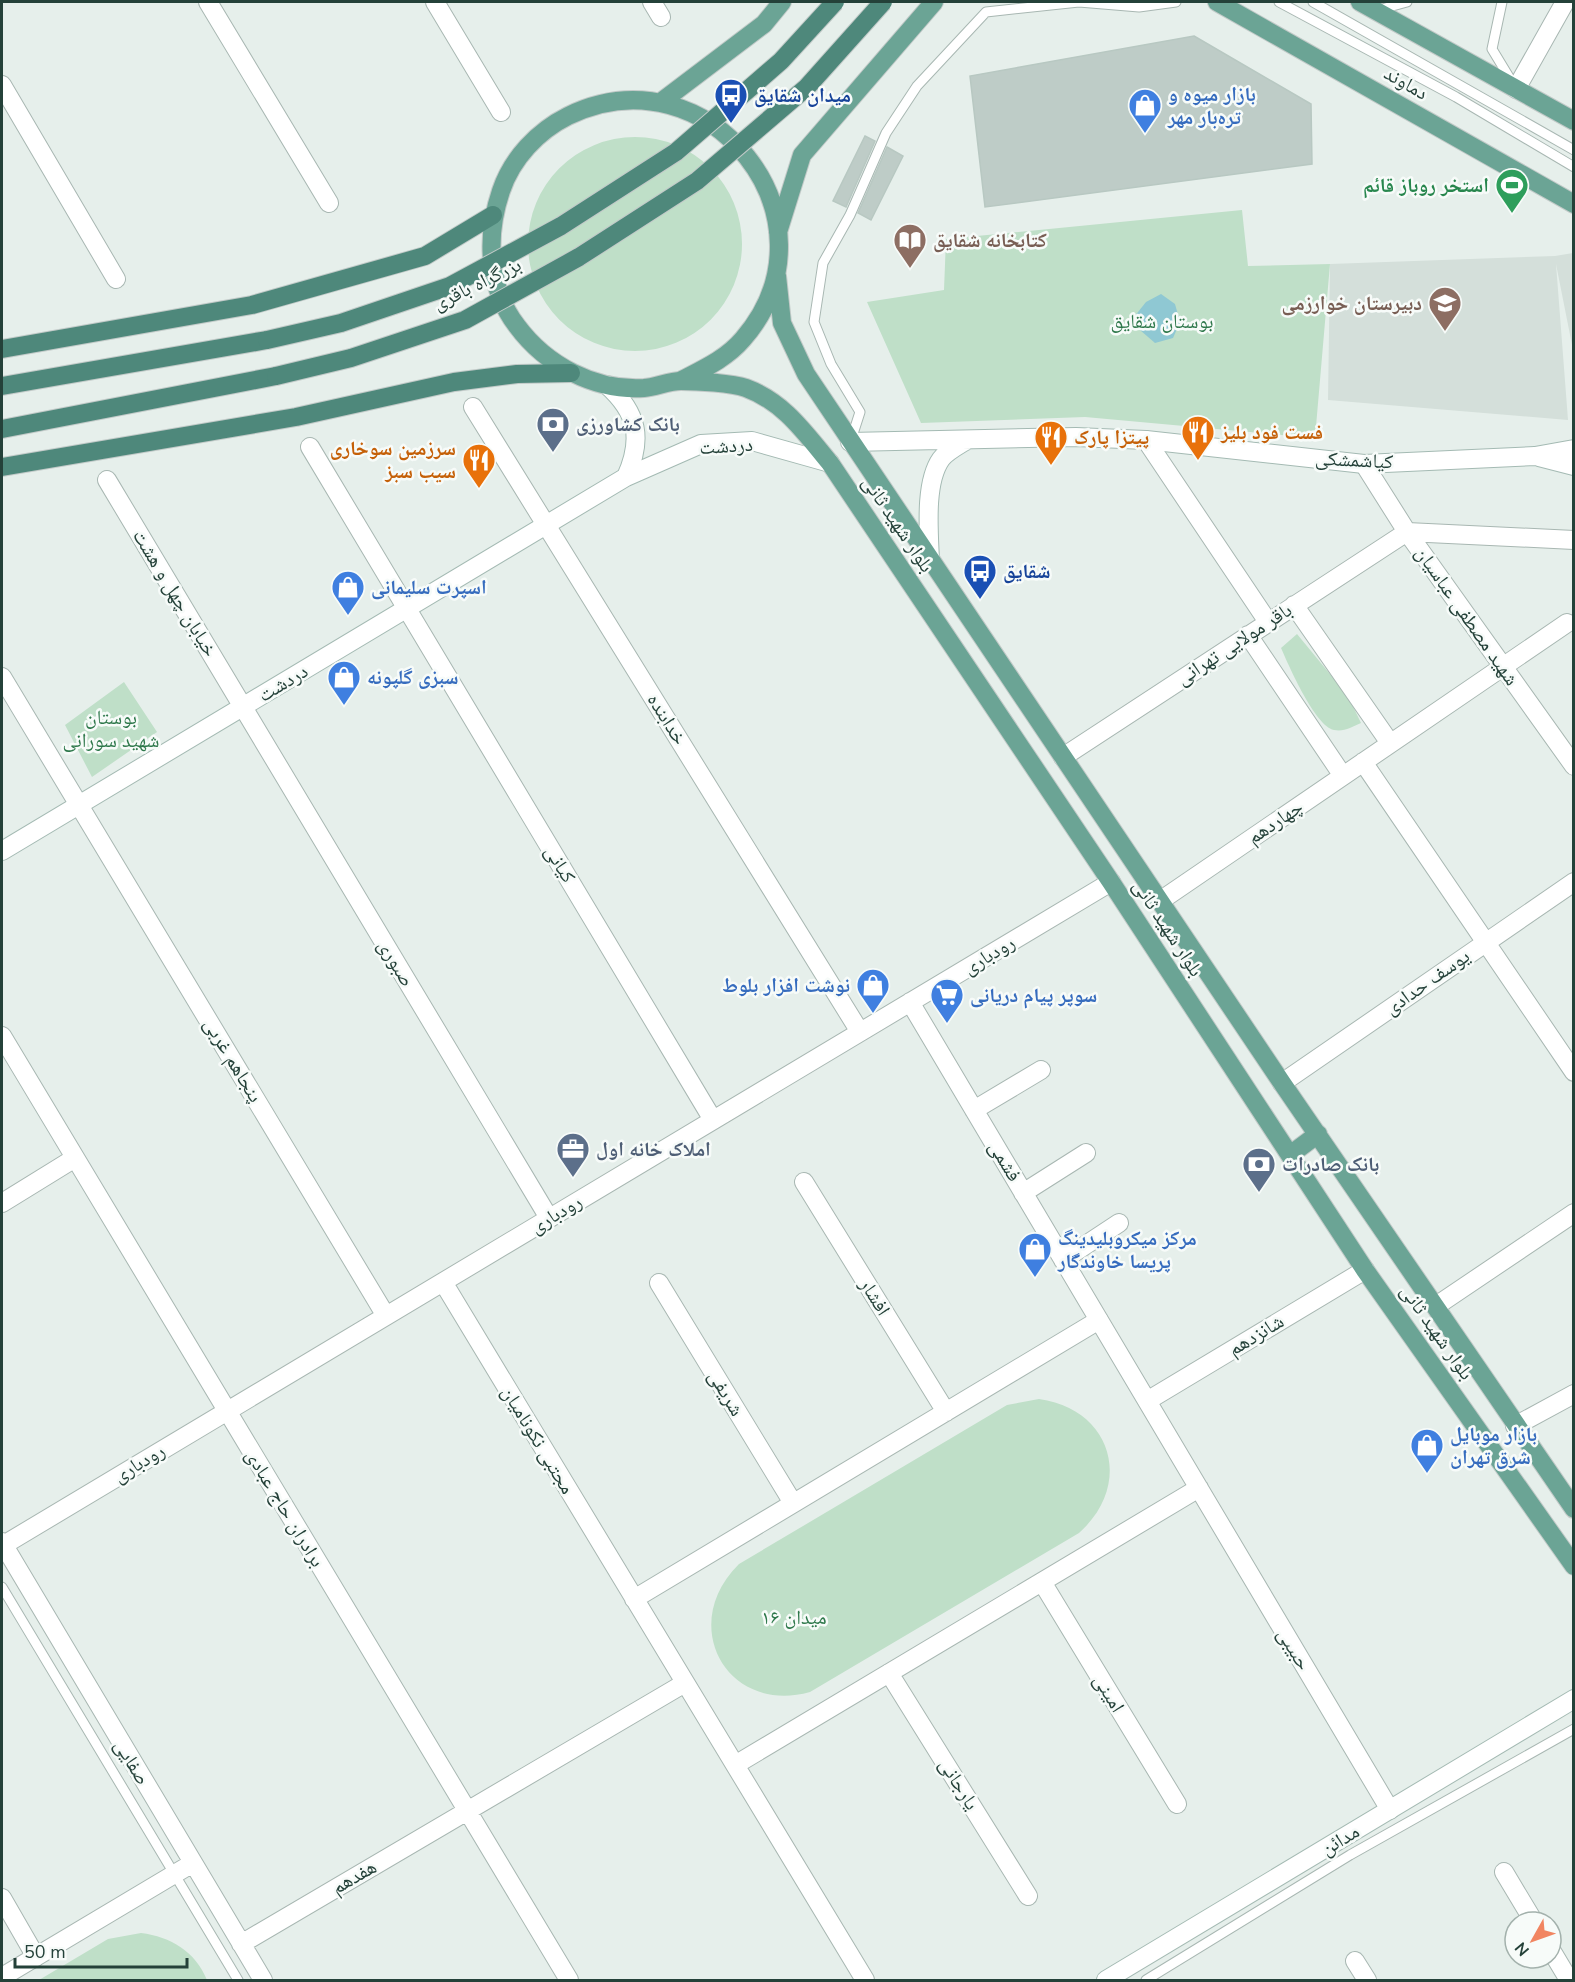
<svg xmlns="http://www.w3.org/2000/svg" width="1575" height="1982" font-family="'Nunito Sans','Noto Naskh Arabic',sans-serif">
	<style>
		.built { fill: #d4dfda }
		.green { fill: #bfdfc8 }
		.water { fill: #8fc8d3 }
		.building { fill: #beccc7; stroke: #b8c8c2; stroke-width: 1.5 }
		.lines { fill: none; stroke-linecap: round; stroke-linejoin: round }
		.service-casing { stroke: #a8b7b2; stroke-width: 11 }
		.minor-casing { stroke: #a8b7b2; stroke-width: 20 }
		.secondary-casing { stroke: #a4bab3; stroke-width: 20 }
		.primary-casing { stroke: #c2cac8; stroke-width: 20 }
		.trunk-casing { stroke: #c2cac8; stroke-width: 20 }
		.service { stroke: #fff; stroke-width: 9 }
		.minor { stroke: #fff; stroke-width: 18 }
		.secondary { stroke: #fff; stroke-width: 18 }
		.primary { stroke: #6ba495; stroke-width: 18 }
		.trunk { stroke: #4e887b; stroke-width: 18 }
		.trunk-bridge-casing { stroke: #c2cac8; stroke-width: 20; stroke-linecap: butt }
		.trunk-bridge { stroke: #4e887b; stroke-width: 18 }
		.labels { text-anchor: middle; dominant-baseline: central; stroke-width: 5; stroke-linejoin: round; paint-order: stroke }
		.street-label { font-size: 20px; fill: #244139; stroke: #f7fbf9 }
		.shop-label { font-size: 20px; font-weight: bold; fill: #366cbe; stroke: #f7fbf9; text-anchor: start }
		.transit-label { font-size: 20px; font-weight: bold; fill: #164399; stroke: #f7fbf9; text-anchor: start }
		.leisure-label { font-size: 20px; font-weight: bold; fill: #27864d; stroke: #f7fbf9; text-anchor: end }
		.education-label { font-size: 20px; font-weight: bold; fill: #785e54; stroke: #f7fbf9; text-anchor: start }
		.park-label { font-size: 20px; fill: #2e784b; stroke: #f7fbf9 }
		.service-label { font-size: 20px; font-weight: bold; fill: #4e5e75; stroke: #f7fbf9; text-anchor: start }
		.food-label { font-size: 20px; font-weight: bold; fill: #c56008; stroke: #f7fbf9; text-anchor: start }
	</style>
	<rect width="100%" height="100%" fill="#e6efeb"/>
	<path class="built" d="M1573,253V350L1556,264L1568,420L1328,400L1330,264L1555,256Z"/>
	<path class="green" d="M528 244a107 107 0 1 1 214 0a107 107 0 1 1-214 0Z
		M1242,210L1248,266L1330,264L1315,438L1085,417L921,423L867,302L944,290L946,239Z
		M1297,634L1348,696L1361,723C1352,727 1344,732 1334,730C1315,726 1289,666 1281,648Z
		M124,682L157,732L92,777L65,725Z
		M1039,1399C1112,1409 1134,1484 1079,1533L810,1692C727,1715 677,1625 739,1564L1007,1405Z
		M141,1933C171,1937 195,1951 207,1980H39L108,1939Z"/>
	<path class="water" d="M1161,294L1175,304L1180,322L1173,338L1155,343L1140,330L1134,317L1146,302Z"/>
	<path class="building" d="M1194,36L1311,104L1312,164L985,207L970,76Z
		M865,136L875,141L846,207L833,201Z
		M887,147L903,156L871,220L858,213Z"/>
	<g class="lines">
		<defs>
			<path id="service" d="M1279,2L1456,97L1574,167
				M1313,2L1574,150
				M1502,2L1492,49L1512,82
				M1378,10L1407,2
				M851,440L860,412L831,364L814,322L823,263L850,215L886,133L917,86L986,12L1079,2L1139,7L1176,2
				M2,1587L238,1980
				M1146,1980L1350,1855L1574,1729"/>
			<path id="minor" d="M208,2L329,203
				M435,2L501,112
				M652,2L661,17
				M2,85L116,279
				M1516,89L1565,2
				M473,407L860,1032
				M1146,440L1268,622
				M310,447L713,1120
				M1364,464L1407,532L1574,766
				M107,480L549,1218
				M1294,605L1390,743
				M1248,635L1343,776
				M2,677L386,1316
				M1063,757L1407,532L1574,540
				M1363,762L1574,1072
				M1160,901L1567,623
				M910,1002L1390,1810
				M2,1036L569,1980
				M1282,1083L1574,882
				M974,1110L1041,1070
				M804,1182L946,1412
				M1023,1193L1086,1153
				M2,1203L75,1158
				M1063,1260L1119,1223
				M443,1282L865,1980
				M659,1283L793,1503
				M1436,1306L1574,1213
				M1147,1401L1365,1270
				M1515,1426L1574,1394
				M2,1542L263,1980
				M2,1546L1111,882
				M1042,1582L1177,1804
				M634,1599L1099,1320
				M889,1673L1028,1896
				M735,1765L1199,1488
				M1504,1872L1534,1922
				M2,1898L36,1957
				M241,1944L685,1683
				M1551,1950L1569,1980
				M1355,1961L1367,1980
				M2,1977L193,1863"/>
			<path id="secondary" d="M607,385C638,413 643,439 626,477
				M850,442L1076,437L1146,440L1364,464L1535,456L1574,449
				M1539,457L1574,466
				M930,561C929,533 924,483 941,459C946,452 959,445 967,440
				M2,851L626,477L701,444L752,441L830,463
				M1106,1980L1574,1699"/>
			<path id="primary" d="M1217,2L1574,204
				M1360,2L1574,121
				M661,102L764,24L782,2
				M778,232L802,155L934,2
				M777,276L782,323L806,374L1282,1083L1574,1509
				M680,381C703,369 726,359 743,339C846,220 709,47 568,116C538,131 512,158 501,191C486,235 487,287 517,326C546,365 594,391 644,388C656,387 669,381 681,381C697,381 732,383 746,388C784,402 805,433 830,463L1111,882L1365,1270L1574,1566
				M1290,1155L1318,1134"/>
			<path id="trunk" d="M2,349L252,305L425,256L493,215
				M2,386L267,340
				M2,429L276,376
				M2,467L296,417L454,382L517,374L571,373"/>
		</defs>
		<use href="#service" class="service-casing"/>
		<use href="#minor" class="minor-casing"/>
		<use href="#secondary" class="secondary-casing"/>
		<use href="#primary" class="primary-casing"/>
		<use href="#trunk" class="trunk-casing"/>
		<use href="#service" class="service"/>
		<use href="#minor" class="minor"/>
		<use href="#secondary" class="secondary"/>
		<use href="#primary" class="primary"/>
		<use href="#trunk" class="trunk"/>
		<defs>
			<path id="trunk-bridge" d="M267,340L341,323L450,286L561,226L676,152L781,61L835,2
				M276,376L351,358L465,320L579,257L697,181L807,87L883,2"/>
		</defs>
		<use href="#trunk-bridge" class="trunk-bridge-casing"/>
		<use href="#trunk-bridge" class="trunk-bridge"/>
	</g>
	<defs>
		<symbol id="bus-pin" viewBox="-11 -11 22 30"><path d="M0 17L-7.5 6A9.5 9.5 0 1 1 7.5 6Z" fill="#1a4fb4" stroke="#f7fbf9"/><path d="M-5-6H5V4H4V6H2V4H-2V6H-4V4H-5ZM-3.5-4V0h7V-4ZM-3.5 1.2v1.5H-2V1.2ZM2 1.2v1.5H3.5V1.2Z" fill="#fff"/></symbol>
		<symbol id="shop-pin" viewBox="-11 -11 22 30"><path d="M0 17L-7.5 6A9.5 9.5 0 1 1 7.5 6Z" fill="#3f7fe0" stroke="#f7fbf9"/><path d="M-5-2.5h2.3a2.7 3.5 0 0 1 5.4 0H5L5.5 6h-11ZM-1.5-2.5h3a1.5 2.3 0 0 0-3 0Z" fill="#fff"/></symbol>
		<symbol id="stadium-pin" viewBox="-11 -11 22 30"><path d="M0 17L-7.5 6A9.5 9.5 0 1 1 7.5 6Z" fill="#2e9e5b" stroke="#f7fbf9"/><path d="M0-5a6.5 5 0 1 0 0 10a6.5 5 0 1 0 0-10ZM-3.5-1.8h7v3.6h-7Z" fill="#fff"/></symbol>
		<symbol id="library-pin" viewBox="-11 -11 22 30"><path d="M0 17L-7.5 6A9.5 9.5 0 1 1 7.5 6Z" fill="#8d6e63" stroke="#f7fbf9"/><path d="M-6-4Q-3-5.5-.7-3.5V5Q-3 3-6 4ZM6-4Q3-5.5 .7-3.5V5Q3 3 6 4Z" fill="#fff"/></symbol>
		<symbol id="school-pin" viewBox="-11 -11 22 30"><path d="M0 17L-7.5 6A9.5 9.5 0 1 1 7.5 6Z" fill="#8d6e63" stroke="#f7fbf9"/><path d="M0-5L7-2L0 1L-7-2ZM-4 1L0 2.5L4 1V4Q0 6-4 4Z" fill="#fff"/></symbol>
		<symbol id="bank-pin" viewBox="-11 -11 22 30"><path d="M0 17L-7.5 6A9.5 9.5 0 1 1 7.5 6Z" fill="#5c6f8a" stroke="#f7fbf9"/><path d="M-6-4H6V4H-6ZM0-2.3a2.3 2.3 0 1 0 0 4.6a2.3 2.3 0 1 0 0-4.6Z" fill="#fff"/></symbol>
		<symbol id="restaurant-pin" viewBox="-11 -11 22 30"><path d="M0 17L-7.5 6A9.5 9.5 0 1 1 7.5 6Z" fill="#e8710a" stroke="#f7fbf9"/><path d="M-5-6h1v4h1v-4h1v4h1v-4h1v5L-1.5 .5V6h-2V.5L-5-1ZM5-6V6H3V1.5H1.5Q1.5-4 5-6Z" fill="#fff"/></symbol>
		<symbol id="supermarket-pin" viewBox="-11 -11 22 30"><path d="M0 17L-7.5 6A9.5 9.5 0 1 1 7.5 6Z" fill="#3f7fe0" stroke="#f7fbf9"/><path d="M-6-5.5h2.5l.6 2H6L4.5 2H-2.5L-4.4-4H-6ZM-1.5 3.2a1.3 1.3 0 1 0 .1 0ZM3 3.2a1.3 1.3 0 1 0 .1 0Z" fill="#fff"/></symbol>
		<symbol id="office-pin" viewBox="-11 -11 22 30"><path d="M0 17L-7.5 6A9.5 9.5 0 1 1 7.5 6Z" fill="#5c6f8a" stroke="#f7fbf9"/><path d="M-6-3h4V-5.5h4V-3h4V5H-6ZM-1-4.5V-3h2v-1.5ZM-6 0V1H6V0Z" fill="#fff"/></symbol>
	</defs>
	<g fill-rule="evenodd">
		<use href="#bus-pin" x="712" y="76" width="38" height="52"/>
		<use href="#shop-pin" x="1126" y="86" width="38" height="52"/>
		<use href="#stadium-pin" x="1493" y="166" width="38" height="52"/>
		<use href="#library-pin" x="891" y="221" width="38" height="52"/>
		<use href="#school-pin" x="1426" y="284" width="38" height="52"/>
		<use href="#bank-pin" x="534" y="405" width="38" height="52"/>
		<use href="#restaurant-pin" x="1179" y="413" width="38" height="52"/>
		<use href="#restaurant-pin" x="1032" y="418" width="38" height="52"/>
		<use href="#restaurant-pin" x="460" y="441" width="38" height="52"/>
		<use href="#bus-pin" x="961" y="552" width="38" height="52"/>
		<use href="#shop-pin" x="329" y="568" width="38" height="52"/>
		<use href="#shop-pin" x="325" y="658" width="38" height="52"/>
		<use href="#shop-pin" x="854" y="966" width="38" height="52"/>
		<use href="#supermarket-pin" x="928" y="976" width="38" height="52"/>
		<use href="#office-pin" x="554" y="1130" width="38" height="52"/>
		<use href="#bank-pin" x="1240" y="1145" width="38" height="52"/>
		<use href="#shop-pin" x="1016" y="1230" width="38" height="52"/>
		<use href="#shop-pin" x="1408" y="1426" width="38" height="52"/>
	</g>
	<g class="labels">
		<g class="street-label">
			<text transform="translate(1406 83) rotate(30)">دماوند</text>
			<text transform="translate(477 284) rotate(-26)">بزرگراه باقری</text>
			<text transform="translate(726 446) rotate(-4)">دردشت</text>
			<text transform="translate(1354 460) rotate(3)">کیاشمشکی</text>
			<text transform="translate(898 524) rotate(56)">بلوار شهید ثانی</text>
			<text transform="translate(175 593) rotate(59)">خیابان چهل و هشت</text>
			<text transform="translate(1467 616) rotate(55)">شهید مصطفی عباسیان</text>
			<text transform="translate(1234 644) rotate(-33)">باقر مولایی تهرانی</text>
			<text transform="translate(283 683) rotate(-31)">دردشت</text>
			<text transform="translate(667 719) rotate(58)">خدابنده</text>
			<text transform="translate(1275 822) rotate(-34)">چهاردهم</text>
			<text transform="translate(560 864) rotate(59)">کیانی</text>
			<text transform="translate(1168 928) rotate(57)">بلوار شهید ثانی</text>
			<text transform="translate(989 955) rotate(-31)">رودباری</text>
			<text transform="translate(396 963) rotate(59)">صبوری</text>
			<text transform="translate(1427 982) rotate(-35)">یوسف حدادی</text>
			<text transform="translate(233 1060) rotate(59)">پنجاهم غربی</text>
			<text transform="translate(1005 1161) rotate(59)">فشمی</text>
			<text transform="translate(556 1214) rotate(-31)">رودباری</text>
			<text transform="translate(875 1297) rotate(58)">افشار</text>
			<text transform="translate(1437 1332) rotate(55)">بلوار شهید ثانی</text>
			<text transform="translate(1256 1335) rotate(-31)">شانزدهم</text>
			<text transform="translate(726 1393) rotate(59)">شریفی</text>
			<text transform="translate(538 1440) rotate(59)">مجتبی نکونامیان</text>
			<text transform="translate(139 1463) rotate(-31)">رودباری</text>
			<text transform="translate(285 1508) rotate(59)">برادران حاج عبادی</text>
			<text transform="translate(1294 1649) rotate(59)">حبیبی</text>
			<text transform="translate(1109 1693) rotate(59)">امینی</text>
			<text transform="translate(132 1762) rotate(59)">صفایی</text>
			<text transform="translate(959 1784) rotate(58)">یارجانی</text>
			<text transform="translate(1340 1840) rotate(-31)">مدائن</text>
			<text transform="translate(354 1877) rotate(-30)">هفدهم</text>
		</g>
		<g class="shop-label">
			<text x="1168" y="94">بازار میوه و<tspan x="1168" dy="23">تره‌بار مهر</tspan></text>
			<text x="371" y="587">اسپرت سلیمانی</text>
			<text x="367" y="677">سبزی گلپونه</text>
			<text x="850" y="985" text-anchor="end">نوشت افزار بلوط</text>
			<text x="970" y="995">سوپر پیام دریانی</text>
			<text x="1058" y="1238">مرکز میکروبلیدینگ<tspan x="1058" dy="23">پریسا خاوندگار</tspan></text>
			<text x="1450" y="1434">بازار موبایل<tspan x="1450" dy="23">شرق تهران</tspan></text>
		</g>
		<g class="transit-label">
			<text x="754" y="95">میدان شقایق</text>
			<text x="1003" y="571">شقایق</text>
		</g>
		<g class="leisure-label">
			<text x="1489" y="185">استخر روباز قائم</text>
		</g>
		<g class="education-label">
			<text x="933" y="240">کتابخانه شقایق</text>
			<text x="1422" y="303" text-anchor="end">دبیرستان خوارزمی</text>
		</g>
		<g class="park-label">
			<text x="1162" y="321">بوستان شقایق</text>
			<text x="111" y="717">بوستان<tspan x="111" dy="23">شهید سورانی</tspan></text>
			<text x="794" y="1617">میدان ۱۶</text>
		</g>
		<g class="service-label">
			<text x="576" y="424">بانک کشاورزی</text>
			<text x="596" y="1149">املاک خانه اول</text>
			<text x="1282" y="1164">بانک صادرات</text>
		</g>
		<g class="food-label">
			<text x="1221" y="432">فست فود بلیز</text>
			<text x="1074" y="437">پیتزا پارک</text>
			<text x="456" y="448" text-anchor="end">سرزمین سوخاری<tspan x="456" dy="23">سیب سبز</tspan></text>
		</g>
	</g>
	<rect width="1575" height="1982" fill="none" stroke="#244139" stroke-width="6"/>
	<g transform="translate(1533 1940) rotate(230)"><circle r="28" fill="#f7fbf9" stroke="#a3b1ac" stroke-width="1.5"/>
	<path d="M0-4.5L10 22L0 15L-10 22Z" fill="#f18561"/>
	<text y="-9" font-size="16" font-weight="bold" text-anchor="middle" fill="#244139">N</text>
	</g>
	<path d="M15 1958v9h172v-9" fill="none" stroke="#244139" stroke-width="3"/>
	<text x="24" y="1958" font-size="18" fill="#244139" stroke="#f7fbf9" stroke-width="4.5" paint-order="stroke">50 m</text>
</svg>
